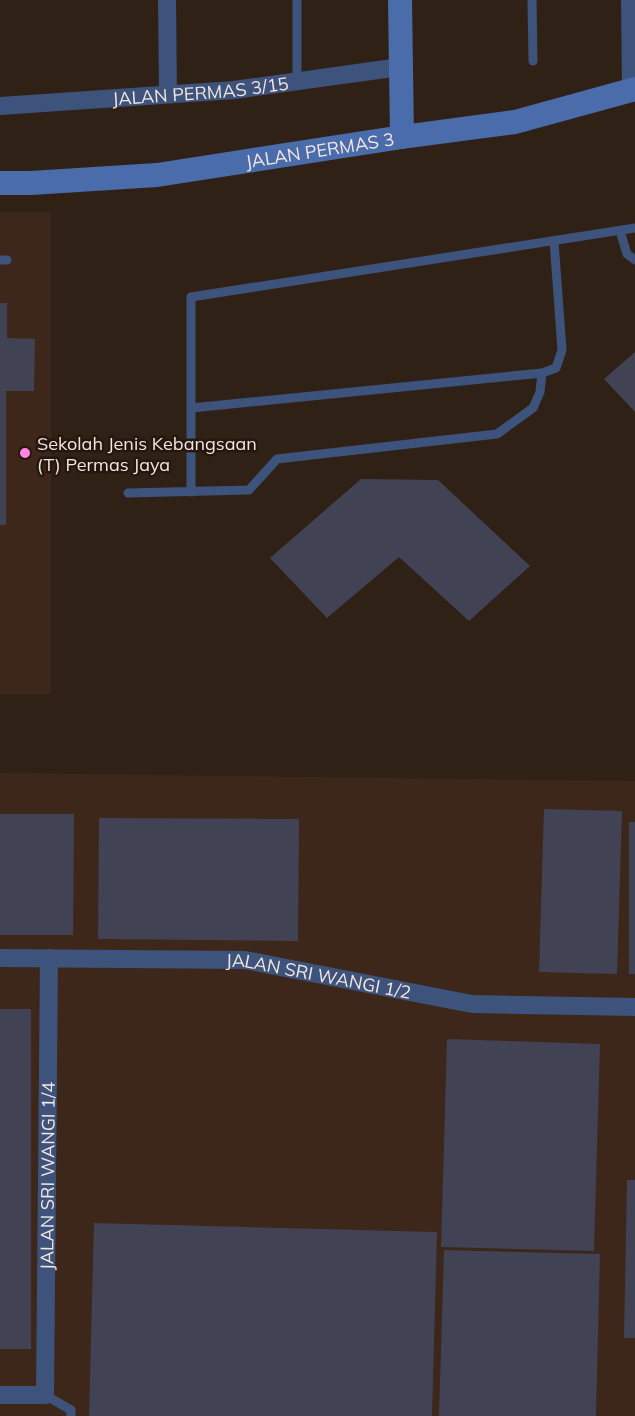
<svg xmlns="http://www.w3.org/2000/svg" width="635" height="1416" font-family="Mulish,sans-serif">
	<style>
		.built { fill: #3c271a }
		.building { fill: #414254 }
		.lines { fill: none; stroke-linecap: round; stroke-linejoin: round }
		.lane { stroke: #3d537b; stroke-width: 9 }
		.street { stroke: #3d537b; stroke-width: 18 }
		.secondary { stroke: #4a6cab; stroke-width: 24 }
		.poi-dot { fill: #fe86e1; stroke: #26170e; stroke-width: 2 }
		.labels { text-anchor: middle; dominant-baseline: central; stroke-width: 5; stroke-linejoin: round; paint-order: stroke }
		.street-label { font-size: 18px; fill: #f1e6e0; stroke: #26170e }
		.poi-label { font-size: 18px; fill: #f1e6e0; stroke: #26170e; text-anchor: start }
	</style>
	<rect width="100%" height="100%" fill="#302117"/>
	<path class="built" d="M0,212H51V694H0Z
		M0,773L635,781V1416H0Z"/>
	<path class="building" d="M0,303H7V338L35,339L34,391H6V525H0Z
		M635,352V412L604,379Z
		M361,479L438,480L530,566L469,621L399,557L327,618L270,558Z
		M544,809L622,811L617,974L539,972Z
		M0,814H74L73,935H0Z
		M99,818L299,819L298,941L98,939Z
		M629,822H635V974H629Z
		M0,1009H31V1349H0Z
		M447,1039L600,1044L594,1251L441,1247Z
		M627,1180H635V1338H624Z
		M94,1223L437,1232L432,1416H89Z
		M444,1250L600,1254L596,1416H439Z"/>
	<g class="lines">
		<path class="lane" d="M297,0V81
			M532,0L533,61
			M620,231L627,254L635,260
			M554,241L562,350L556,368L542,373L191,408V297L635,228
			M0,260H7
			M191,492V408
			M128,493L249,490L277,459L497,434L533,408L540,392L542,373
			M45,1395L71,1410V1416"/>
		<g class="street">
			<path d="M167,0L168,94"/>
			<path d="M630,0L631,90"/>
			<path id="s1" d="M0,106L234,90L400,67"/>
			<path id="s2" d="M0,958L245,960L472,1004L635,1007"/>
			<path id="s3" d="M0,1395H45L49,958"/>
		</g>
		<g class="secondary">
			<path d="M400,0L402,137"/>
			<path id="s4" d="M0,183H31L157,175L402,137L515,122L635,89"/>
		</g>
	</g>
	<circle class="poi-dot" cx="25" cy="453" r="6"/>
	<g class="labels">
		<g class="street-label">
			<text stroke="none"><textPath href="#s1" startOffset="201">JALAN PERMAS 3/15</textPath></text>
			<text stroke="none"><textPath href="#s4" startOffset="322">JALAN PERMAS 3</textPath></text>
			<text stroke="none"><textPath href="#s2" startOffset="320">JALAN SRI WANGI 1/2</textPath></text>
			<text stroke="none"><textPath href="#s3" startOffset="264">JALAN SRI WANGI 1/4</textPath></text>
		</g>
		<g class="poi-label">
			<text x="37" y="443">Sekolah Jenis Kebangsaan<tspan x="37" dy="21">(T) Permas Jaya</tspan></text>
		</g>
	</g>
</svg>
